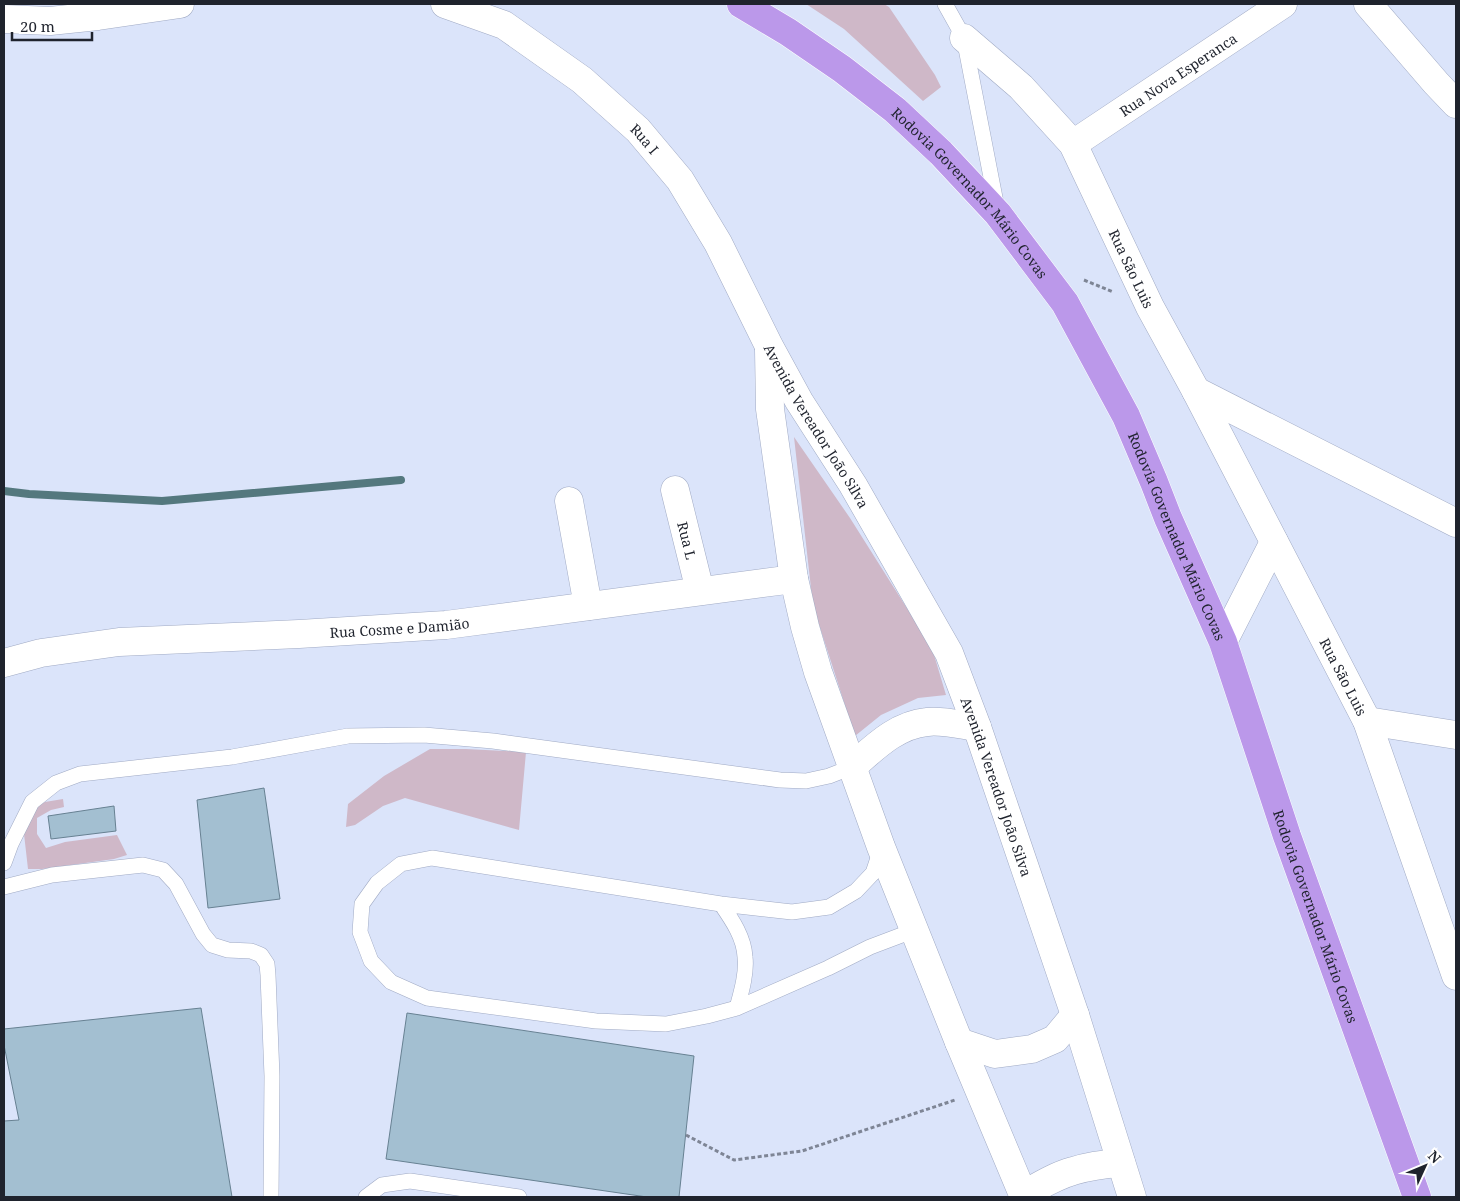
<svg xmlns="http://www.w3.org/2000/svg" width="1460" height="1201" font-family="'Noto Serif',serif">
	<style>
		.green { fill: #cfb8c8 }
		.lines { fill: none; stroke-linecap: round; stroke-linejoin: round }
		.stream { stroke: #54787e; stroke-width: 8 }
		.building { fill: #a3bfd1; stroke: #678192 }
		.lane-casing { stroke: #a0aac4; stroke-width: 16 }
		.street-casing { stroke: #a0aac4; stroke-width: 29 }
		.secondary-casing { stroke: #a0aac4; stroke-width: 29 }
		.highway-casing { stroke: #fff; stroke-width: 29 }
		.path { stroke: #7e8595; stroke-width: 3; stroke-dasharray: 4 2.5; stroke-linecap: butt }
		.lane { stroke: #fff; stroke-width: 15 }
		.street { stroke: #fff; stroke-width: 28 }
		.secondary { stroke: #fff; stroke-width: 28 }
		.highway { stroke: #bb98ea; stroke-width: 28 }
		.labels { text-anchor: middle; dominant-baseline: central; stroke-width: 4; stroke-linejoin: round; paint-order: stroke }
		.street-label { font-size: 14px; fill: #1f232d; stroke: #fff }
	</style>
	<rect width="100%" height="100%" fill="#dbe4fa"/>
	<path class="green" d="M806,4H884L889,7L935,75L941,87L923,101L844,29Z
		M794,437L850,518L932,648L946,695L918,698L881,715L855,736L813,606Z
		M430,749H466L526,752L519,830L405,798L383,806L355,825L346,827L348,804L384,776Z
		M63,799L64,807L51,810L37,818V834L46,848L65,842L117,835L127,855L114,859L42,869H28L24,834L37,806L45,802Z"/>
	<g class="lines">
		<path class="stream" d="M4,491L29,494L162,501L401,480"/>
	</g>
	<path class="building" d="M264,788L280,899L208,908L197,800Z
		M114,806L116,831L51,839L48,816Z
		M201,1008L232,1197H4V1121L19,1120L4,1045V1029Z
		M407,1013L694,1056L679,1197H647L386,1159Z"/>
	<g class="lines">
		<defs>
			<path id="lane" d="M945,4L964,38L997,208
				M881,849L873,873L856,891L829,907L792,912L721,904L432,858L401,864L377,883L362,904L360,932L371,961L391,982L427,998L596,1021L666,1024L707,1016L737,1008L828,968L870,947L915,930
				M4,863L11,844L32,802L56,783L80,774L232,757L348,736L424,735L493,741L780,780L806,781L829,776L852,767
				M4,887L52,875L143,865L163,870L176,884L203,934L212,945L228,950L251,951L261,955L267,964L268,975L272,1076L271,1197
				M721,904C732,920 744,937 745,957C747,973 741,993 737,1008
				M366,1197L382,1185L410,1181L519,1197"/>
			<g id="street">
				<path d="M1368,4L1436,83L1456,104"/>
				<path id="s1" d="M964,38L1021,87L1073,144L1150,307L1196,391L1367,721L1456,976"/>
				<path id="s2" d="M1073,144L1283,4"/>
				<path d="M1196,391L1456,523"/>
				<path id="s3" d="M675,490L700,591"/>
				<path d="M569,501L588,606"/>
				<path d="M1223,642L1274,542"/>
				<path id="s4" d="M4,663L41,653L119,642L299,634L446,625L794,579"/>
				<path d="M1367,721L1456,735"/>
			</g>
			<g id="secondary">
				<path id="s5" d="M445,4L504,25L582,80L638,130L680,180L718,243L769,346L799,401L853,485L949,653L977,727L1075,1015L1132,1197"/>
				<path d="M4,19L50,21L98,16L180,4"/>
				<path d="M769,350L770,409L794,579L805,627L818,672L881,847L959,1042L1024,1197"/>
				<path d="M852,767C874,748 896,725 927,722C943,720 961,725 977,727"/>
				<path d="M959,1042L995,1054L1032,1049L1055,1039L1075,1015"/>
				<path d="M1023,1195C1039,1186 1055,1176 1073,1171C1089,1166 1105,1164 1121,1163"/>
			</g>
			<g id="highway">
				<path id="s6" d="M741,4L788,32L842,69L895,110L941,153L998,214L1065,303L1126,416L1154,482L1168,518L1223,642L1287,836L1417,1197"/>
			</g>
		</defs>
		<use href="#lane" class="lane-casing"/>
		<use href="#street" class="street-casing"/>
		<use href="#secondary" class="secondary-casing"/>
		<use href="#highway" class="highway-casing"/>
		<path class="path" d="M1084,280L1113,292
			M686,1135L734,1160L802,1151L955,1100"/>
		<use href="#lane" class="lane"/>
		<use href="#street" class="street"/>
		<use href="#secondary" class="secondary"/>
		<use href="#highway" class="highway"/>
	</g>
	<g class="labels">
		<g class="street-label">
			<text stroke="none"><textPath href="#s2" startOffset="126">Rua Nova Esperanca</textPath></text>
			<text stroke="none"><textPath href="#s5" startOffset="244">Rua I</textPath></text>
			<text stroke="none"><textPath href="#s6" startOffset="299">Rodovia Governador Mário Covas</textPath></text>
			<text stroke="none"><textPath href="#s1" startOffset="290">Rua São Luis</textPath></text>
			<text stroke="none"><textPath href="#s5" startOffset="580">Avenida Vereador João Silva</textPath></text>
			<text stroke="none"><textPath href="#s6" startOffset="704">Rodovia Governador Mário Covas</textPath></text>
			<text stroke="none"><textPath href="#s3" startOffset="52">Rua L</textPath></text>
			<text stroke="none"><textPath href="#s4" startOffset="398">Rua Cosme e Damião</textPath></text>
			<text stroke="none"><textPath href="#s1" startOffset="750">Rua São Luis</textPath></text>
			<text stroke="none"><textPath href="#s5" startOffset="985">Avenida Vereador João Silva</textPath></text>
			<text stroke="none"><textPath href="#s6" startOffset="1109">Rodovia Governador Mário Covas</textPath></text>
		</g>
	</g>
	<rect width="1460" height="1201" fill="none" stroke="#1f232d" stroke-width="10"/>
	<g transform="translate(1425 1166) rotate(46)" stroke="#ffffff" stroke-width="4" paint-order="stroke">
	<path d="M0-4L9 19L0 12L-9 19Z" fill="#1f232d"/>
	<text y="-8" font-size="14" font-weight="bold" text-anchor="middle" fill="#1f232d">N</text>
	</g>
	<path d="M12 32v8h80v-8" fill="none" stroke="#1f232d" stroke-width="2.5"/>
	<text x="20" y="32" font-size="15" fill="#1f232d" stroke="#ffffff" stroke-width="4" paint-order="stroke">20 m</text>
</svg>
